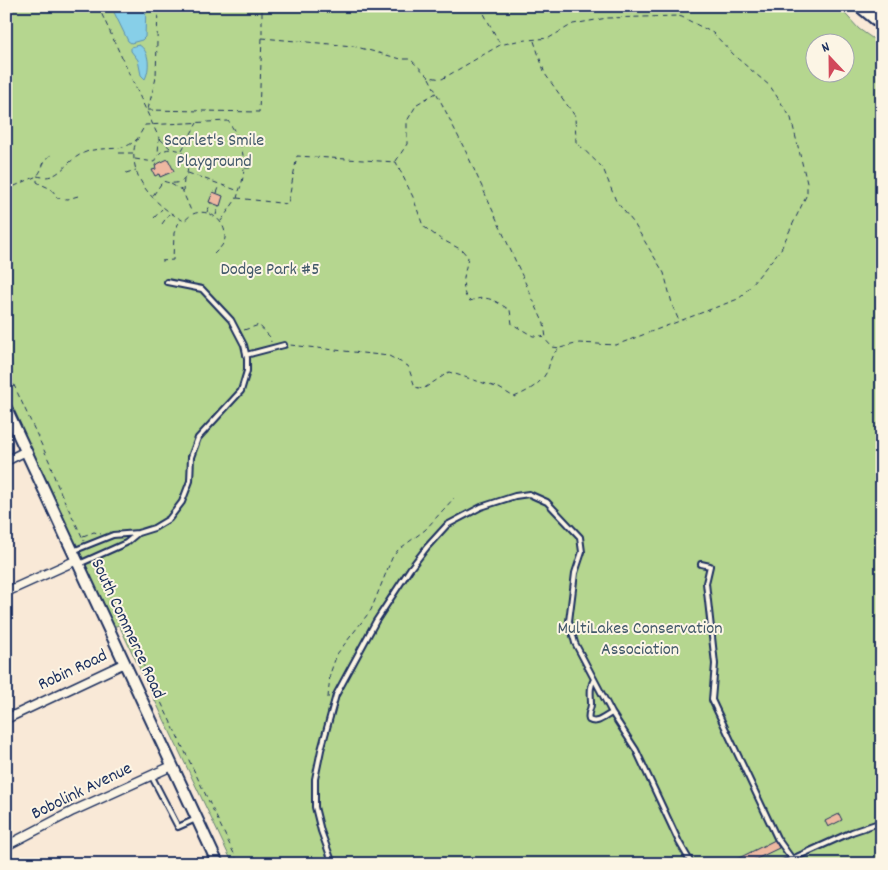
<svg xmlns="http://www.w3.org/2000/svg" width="888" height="870" font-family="Dekko,sans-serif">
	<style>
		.green { fill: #b5d68f; stroke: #688276; fill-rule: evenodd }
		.water { fill: #87cfe8; stroke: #5c8fb1 }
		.building { fill: #eeb8a1; stroke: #1b2f5e }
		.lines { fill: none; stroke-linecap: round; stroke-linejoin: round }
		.service-casing { stroke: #1b2f5e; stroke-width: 8 }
		.minor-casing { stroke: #1b2f5e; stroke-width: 11 }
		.tertiary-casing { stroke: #1b2f5e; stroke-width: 14 }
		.path { stroke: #1b2f5e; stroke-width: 1; stroke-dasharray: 5 4; stroke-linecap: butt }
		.service { stroke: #fcf5e5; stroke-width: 4 }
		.minor { stroke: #fcf5e5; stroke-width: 8 }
		.tertiary { stroke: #fcf5e5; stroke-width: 10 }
		.labels { text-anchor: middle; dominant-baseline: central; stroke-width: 4; stroke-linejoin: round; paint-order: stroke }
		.park-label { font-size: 18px; fill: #42596a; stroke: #fcf5e5 }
		.street-label { font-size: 18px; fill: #1b2f5e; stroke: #fcf5e5 }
	</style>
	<rect width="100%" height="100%" fill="#f9e9d7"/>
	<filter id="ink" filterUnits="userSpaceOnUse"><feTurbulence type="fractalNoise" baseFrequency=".02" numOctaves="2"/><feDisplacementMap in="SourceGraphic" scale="10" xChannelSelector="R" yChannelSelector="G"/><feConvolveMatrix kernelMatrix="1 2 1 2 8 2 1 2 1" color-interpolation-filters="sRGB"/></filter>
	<g filter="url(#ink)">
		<path class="green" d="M6,6H838L859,29L882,45V864H233L119,625L110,628L6,401ZM816,42H846V72H816Z"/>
		<path class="water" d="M111,6H146L145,37L142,40L131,43L128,41Z
			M139,45C150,51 150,69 145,79L141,75L138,60L131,51V47Z"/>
		<path class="building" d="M168,159L174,171L160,177L159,174L155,176L152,170L156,169L155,165Z
			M213,192L223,196L220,206L209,202Z
			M839,814L842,820L828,827L825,821Z
			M775,840L779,848L746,864H727Z"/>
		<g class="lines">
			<defs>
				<path id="service" d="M246,355L284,345
					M73,551L113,535L138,533L154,528L169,519L182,502L190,481L191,457L198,438L241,391L247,371V358L244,345L231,320L202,289L167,282
					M79,564L126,543L138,533
					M701,564L710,566L706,583L715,664L712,700L777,838L792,859
					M594,679C589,688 591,694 591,704C591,710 587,713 589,720C597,725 605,716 612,713
					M151,775L178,827L196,819
					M333,864L321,831L315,807V779L321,750L336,695L376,621L410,569L427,547L447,525L481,507L515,496L529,494L547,502L580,537L582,552L575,573L569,621L575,643L612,713L636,750L679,842L690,861L693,864
					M781,864L852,832L882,822"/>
				<path id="minor" d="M6,461L26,451
					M6,592L77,560
					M6,719L125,663
					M6,846L73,811L172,766"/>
				<path id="tertiary" d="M859,6L882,25
					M6,408L218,864"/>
			</defs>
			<use href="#service" class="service-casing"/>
			<use href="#minor" class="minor-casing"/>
			<use href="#tertiary" class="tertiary-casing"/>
			<path class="path" d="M98,6L159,138L158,154
				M480,6L500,44
				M574,6L575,11
				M262,38L353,46L401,59H410L429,77L442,79L500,45L517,41L549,38L573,24L607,18L678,16L682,17L713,33L737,58L770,86L791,118L807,183V194L781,249L743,295L738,299L616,345L579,343L560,348
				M534,41L545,74L575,116L576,142L603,168L616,201L633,222L664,273L673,307L679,321
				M429,78L468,156L544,324L546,338
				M148,109L156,78L158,6
				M148,110L259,112L262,38V6
				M160,139L170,148
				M182,150L197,123
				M119,153H133
				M135,159L154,162C159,149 169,147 181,151C195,169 186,190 163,181L152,197
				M396,161L407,144V121L417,104L436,93
				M245,168H253
				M126,173L136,170
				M188,173L239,191C249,167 243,141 228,121L145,125C141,133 135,141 134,150C131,182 158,207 184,221C187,219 190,215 193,214C209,207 227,222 225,238C224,245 219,249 214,254L212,251
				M184,179L183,192L192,213
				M171,184L183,191
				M6,190L37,176C44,168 41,162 51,155
				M217,193L220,185
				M78,196L68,199L57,198C52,186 46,188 37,182V176C61,182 64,160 86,152C104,145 122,154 137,139
				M237,198L288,204L297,156L396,162L413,197L423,226L439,238L462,250L468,257C466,269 458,293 470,301C489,294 494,301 510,310L512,324L533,336H542L552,347L560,348C551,354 551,359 548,369C543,383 527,392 514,397L499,388L449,372L423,389L415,387L408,366L389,356L290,345
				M207,212L211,203
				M216,215L219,205
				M154,218L162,209
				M221,221L237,198L239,191
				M162,224L169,214
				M161,261L173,260L174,233L180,220
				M244,330L259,325L270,337L271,342
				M6,368L50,463C56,488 73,516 84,541
				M83,536L94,532L101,534
				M95,565L239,864
				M97,568L103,561
				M328,698L330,674L337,654L371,610L392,558L398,550L425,530L454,498"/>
			<use href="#service" class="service"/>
			<use href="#minor" class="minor"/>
			<use href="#tertiary" class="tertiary"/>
		</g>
	</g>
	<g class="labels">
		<g class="park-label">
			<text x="214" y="141">Scarlet's Smile<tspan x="214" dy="21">Playground</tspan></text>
			<text x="270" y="270">Dodge Park #5</text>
			<text x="640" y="629">MultiLakes Conservation<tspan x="640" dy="21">Association</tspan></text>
		</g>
		<g class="street-label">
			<text transform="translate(127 629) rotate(65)">South Commerce Road</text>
			<text transform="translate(73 671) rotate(-25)">Robin Road</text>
			<text transform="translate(82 792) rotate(-26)">Bobolink Avenue</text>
		</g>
	</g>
	<rect width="888" height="870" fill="none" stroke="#fcf5e5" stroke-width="25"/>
	<rect x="12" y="12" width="863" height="845" fill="none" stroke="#1b2f5e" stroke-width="2" filter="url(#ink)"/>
	<g transform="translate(830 58) rotate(338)"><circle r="24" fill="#fcf5e5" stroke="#a2a6af"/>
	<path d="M0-4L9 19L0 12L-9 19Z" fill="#d1495b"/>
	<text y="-8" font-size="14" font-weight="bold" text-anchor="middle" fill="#1b2f5e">N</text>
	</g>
</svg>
